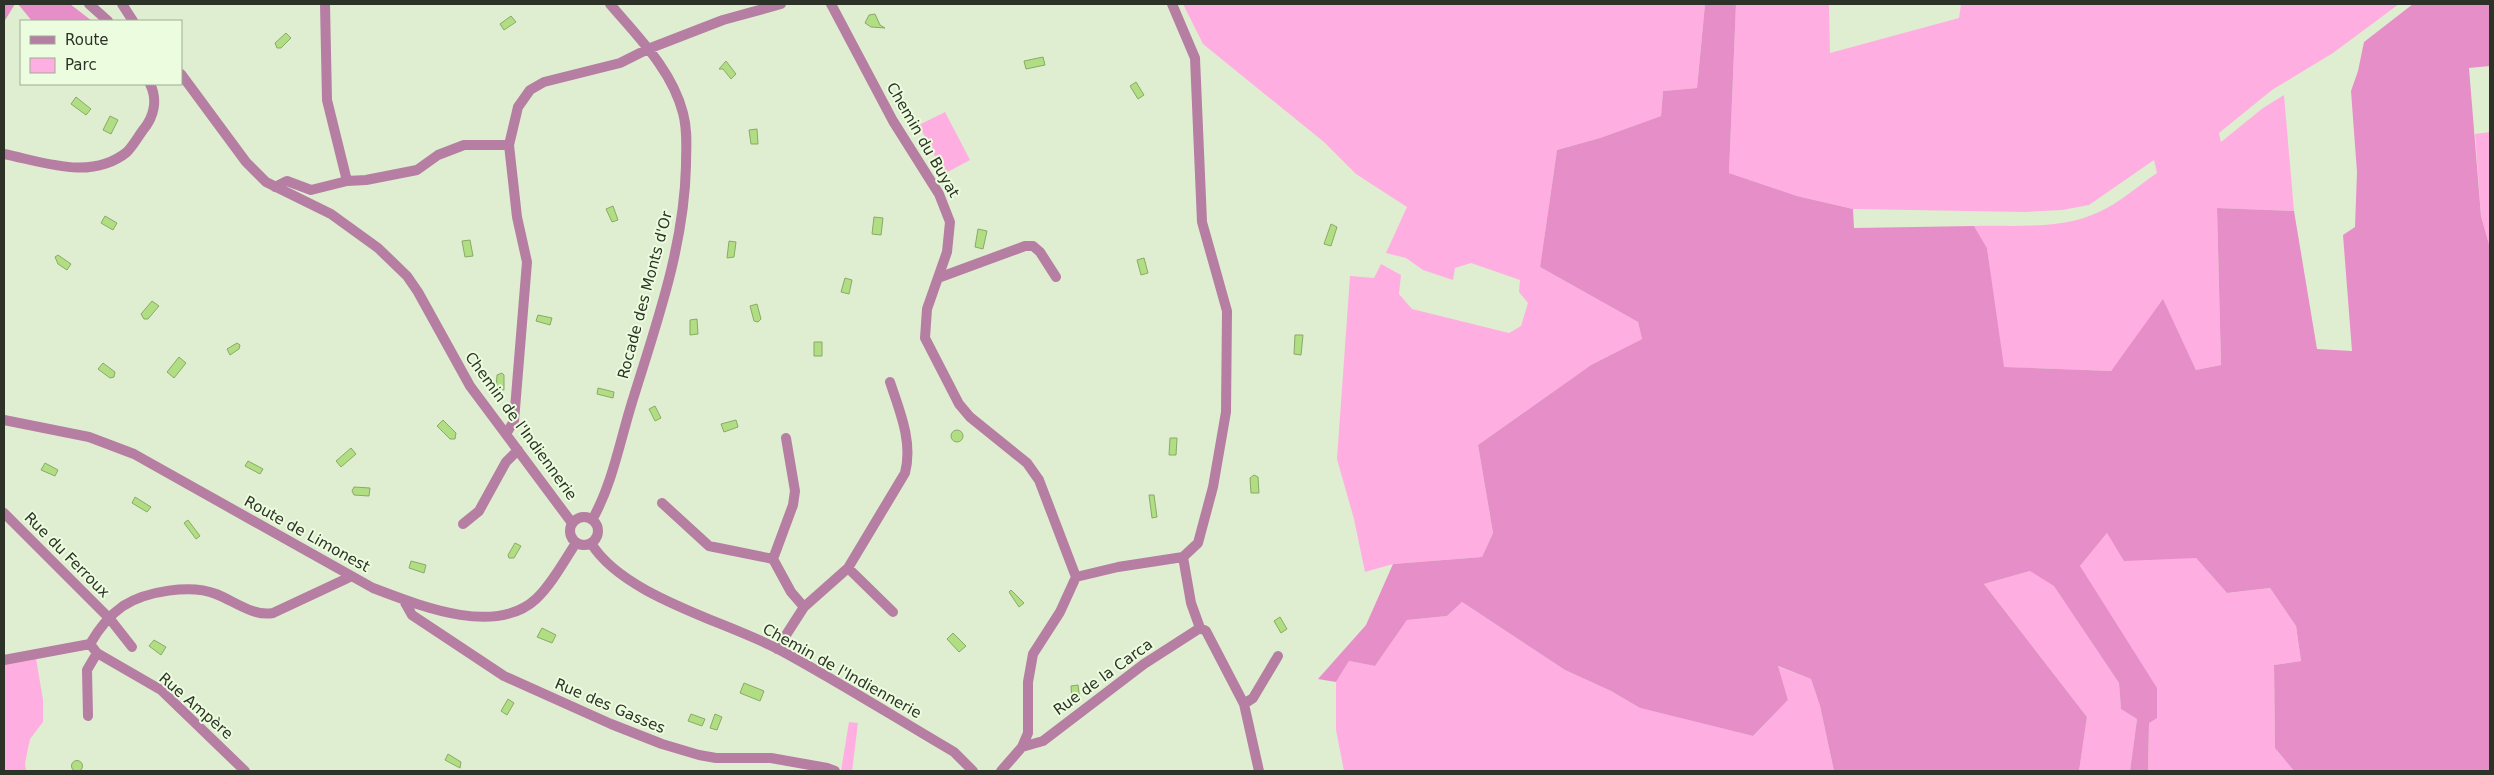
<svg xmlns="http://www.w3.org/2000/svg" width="2494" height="775" font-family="'DejaVu Sans',sans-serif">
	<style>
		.green { fill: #ffaee2 }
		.forest { fill: #e68ec8 }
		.water { fill: #b1de83; stroke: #89aa67 }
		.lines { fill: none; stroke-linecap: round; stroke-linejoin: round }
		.minor { stroke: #b67ea2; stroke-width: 10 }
		.labels { text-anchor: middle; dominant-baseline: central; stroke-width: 4; stroke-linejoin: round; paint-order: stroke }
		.street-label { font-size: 15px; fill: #2c3227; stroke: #ecfcde }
	</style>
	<rect width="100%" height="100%" fill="#dfeed1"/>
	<path class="green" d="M1183,4H1705L1697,88L1663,91L1661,116L1600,138L1557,150L1540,267L1638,322L1642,339L1591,365L1478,445L1493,533L1482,557L1393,564L1365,572L1354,519L1337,459L1350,276L1374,278L1381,264L1401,275L1399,294L1412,309L1509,333L1521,326L1528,303L1519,292L1520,280L1471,263L1455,268L1453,280L1423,270L1406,258L1386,253L1407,207L1356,174L1324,142L1203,44Z
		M1736,4H1829L1830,53L1959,18L1961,4H2399L2333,53L2272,90L2219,133L2221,142L2263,108L2284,95L2294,211L2217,208L2221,365L2196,370L2163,300L2111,371L2003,367L1987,248L1974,226C2015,225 2061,230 2099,212C2119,203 2138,186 2157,173L2154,160L2089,205L2062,210L2025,212L1853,209L1797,196L1729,173Z
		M945,112L970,160L944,174L919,125Z
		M2490,132V248L2481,216L2475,134Z
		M2107,533L2161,558H2196L2227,593L2270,588L2296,626L2301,661L2274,665L2275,748L2294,771H2148L2149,723L2080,566Z
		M2030,571L2054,585L2119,683L2121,708L2137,719L2130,771H2079L2087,717L1984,584Z
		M1462,602L1565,670L1611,691L1640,708L1753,736L1788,700L1777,666L1811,679L1820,706L1834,771H1344L1336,730V682L1349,661L1375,666L1407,620L1447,616Z
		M36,658L43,700V722L30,739L25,763L26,771H4V663Z
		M849,722L858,723L852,771H841Z"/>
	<path class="forest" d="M4,4H15L4,22Z
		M18,4H70L92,21H32Z
		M1705,4H1736L1729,173L1797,196L1853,209L1854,228L1974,226L1987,248L2004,367L2111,371L2163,299L2196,370L2221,365L2217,208L2294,211L2317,349L2352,351L2343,235L2355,227L2357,172L2351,91L2358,71L2364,42L2413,4H2490V66L2469,68L2481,216L2490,248V771H2294L2275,748L2274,665L2301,661L2296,626L2270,588L2227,593L2196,558L2124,561L2107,533L2080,566L2157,688V718L2149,723L2148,771H2130L2137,719L2121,709L2119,683L2054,586L2030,571L1984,584L2087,717L2079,771H1834L1820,706L1811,679L1778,666L1788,700L1753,736L1640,708L1611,691L1565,670L1462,602L1447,616L1407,620L1375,666L1349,661L1336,682L1318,679L1366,625L1393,564L1482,557L1493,533L1478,445L1591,365L1642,339L1638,322L1540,267L1557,150L1600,138L1661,116L1663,91L1697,88Z"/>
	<path class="water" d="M875,14L880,25L885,28L871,27L865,23L869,15Z
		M511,16L516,22L504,30L500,24Z
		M286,33L291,38L281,48H277L275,43Z
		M1043,57L1045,65L1026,69L1024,61Z
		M726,61L736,74L731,79L723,69H719Z
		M1136,82L1144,95L1138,99L1130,86Z
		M76,97L91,109L86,115L71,104Z
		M110,116L118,120L111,134L103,130Z
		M757,129L758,144H751L749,130Z
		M613,206L618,220L612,222L606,209Z
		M105,216L117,223L113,230L101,223Z
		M874,217L883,218L881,235L872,234Z
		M1331,224L1337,227L1331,246L1324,244Z
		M978,229L987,231L983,249L975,247Z
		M470,240L473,256L465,257L462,241Z
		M729,241L736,242L734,257L727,258Z
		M58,255L71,264L67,270L58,264L55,257Z
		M1144,258L1148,273L1141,275L1137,260Z
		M845,278L852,280L849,294L841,292Z
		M152,301L159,306L148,319H144L141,314Z
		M757,304L761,319L758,322L754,321L750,306Z
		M538,315L552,318L550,325L536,321Z
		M697,319L698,334L690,335V320Z
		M1295,335H1303L1301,355L1294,354Z
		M814,342H822V356H814Z
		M237,343L240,345L239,349L230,355L227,349Z
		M179,357L186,363L174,378L167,372Z
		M103,363L115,372L114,377L110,378L98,369Z
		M502,373L504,375V390L496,389L497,375Z
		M598,388L614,392L613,398L597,394Z
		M655,406L661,418L655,421L649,409Z
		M443,420L456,433L455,439H450L437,426Z
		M736,420L738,427L724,432L721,424Z
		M951 436a6 6 0 1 1 12 0a6 6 0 1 1-12 0Z
		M1170,438H1177L1176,455H1169Z
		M351,448L356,454L341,467L336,461Z
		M248,461L263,469L260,474L245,466Z
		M45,463L58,470L55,476L41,470Z
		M1254,475L1258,477L1259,493H1251L1250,478Z
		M354,487L370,488L369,496L354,495L352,491Z
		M1149,495H1154L1157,517L1152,518Z
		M135,497L151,507L147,512L132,503Z
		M188,520L200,536L196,539L184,523Z
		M515,543L521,546L514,558H509L508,555Z
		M411,561L426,565L424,573L409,568Z
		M1011,590L1024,603L1019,607L1009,592Z
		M1280,617L1287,629L1281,633L1274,621Z
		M542,628L556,635L552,643L537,637Z
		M953,633L966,646L959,652L947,639Z
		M154,640L166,647L161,655L149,646Z
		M744,683L764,691L760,701L740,693Z
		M1078,685L1080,700L1072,701L1071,686Z
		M508,699L514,703L507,715L501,711Z
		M691,714L705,719L702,726L688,721Z
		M715,714L722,717L717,730L710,728Z
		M448,754L461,762L460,768L445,760Z
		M71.5 766a5.5 5.5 0 1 1 11 0a5.5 5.5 0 1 1-11 0Z"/>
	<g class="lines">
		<path class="minor" d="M89,4L108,21
			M122,4L133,21
			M325,4L327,100L347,181
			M831,4L893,121L939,194L950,222L947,252L927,309L925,338L959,404L970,417L1027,463L1039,480L1076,577
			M1172,4L1195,58L1202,222L1227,311L1226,412L1213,487L1198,543L1183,557
			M181,74L246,162L266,182L331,214L378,248L407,276L418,292L470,386L572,523
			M4,154C44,162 91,181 127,152C133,146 138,137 143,130C154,117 158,100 150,84
			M275,187L287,181L311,190L347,181L366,180L417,170L438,155L464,145H509
			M938,278L1025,246H1033L1040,252L1056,277
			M4,420L89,437L134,454L373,588C418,605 495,637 536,599C552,584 564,561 576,543
			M506,434L514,421L527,262L517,217L509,145L518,107L530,90L544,82L620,63L648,49L723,20L781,4
			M786,438L795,491L793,505L773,559L791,592L804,607
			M662,503L709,546L773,559
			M4,513L110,619L132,647
			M570 531a14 14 0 1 1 28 0a14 14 0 1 1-28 0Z
			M592,520C611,487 619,446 630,409C654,330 684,250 686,166C686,149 688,131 683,113C672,70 638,37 610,4
			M463,524L479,511L506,462L518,450
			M591,543C623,596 725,621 780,650C839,682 896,718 954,752L973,771
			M1183,557L1191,603L1200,628L1206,631L1244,704L1259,771
			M848,568L893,612
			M403,599L412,615L504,676L611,724L662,744L699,755L716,758H771L827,768L835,771
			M90,644C98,630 110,615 123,606C146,591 191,584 216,594C234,601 254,617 273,613L350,577
			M90,644L97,653L161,690L245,771
			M777,649L804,607L848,568L905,473C913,442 900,412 890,382
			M4,660L90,644
			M1244,704L1253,698L1278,656
			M88,716L87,670L97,653
			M1022,747L1043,741L1144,664L1200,628
			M1001,771L1022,747L1028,733V682L1033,654L1060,612L1076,577L1118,567L1183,557"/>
	</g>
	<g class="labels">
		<g class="street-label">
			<text transform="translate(923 140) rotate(60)">Chemin du Buyat</text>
			<text transform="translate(645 295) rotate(-75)">Rocade des Monts d'Or</text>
			<text transform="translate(521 426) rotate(54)">Chemin de l'Indiennerie</text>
			<text transform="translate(307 534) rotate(29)">Route de Limonest</text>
			<text transform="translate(67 555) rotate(45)">Rue du Ferroux</text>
			<text transform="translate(842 671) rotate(29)">Chemin de l'Indiennerie</text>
			<text transform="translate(1103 677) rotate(-36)">Rue de la Carca</text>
			<text transform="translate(196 706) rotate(41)">Rue Ampère</text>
			<text transform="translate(610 706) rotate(23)">Rue des Gasses</text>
		</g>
	</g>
	<rect width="2494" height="775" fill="none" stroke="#2c3227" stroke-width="10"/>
	<rect x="20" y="20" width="162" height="65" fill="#ecfcde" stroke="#9fab95"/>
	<rect x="30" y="36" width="25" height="8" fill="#b67ea2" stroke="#9fab95"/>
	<text x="65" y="45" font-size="15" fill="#2c3227">Route</text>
	<rect x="30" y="58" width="25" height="15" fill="#ffaee2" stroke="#9fab95"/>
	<text x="65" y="70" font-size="15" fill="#2c3227">Parc</text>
</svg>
